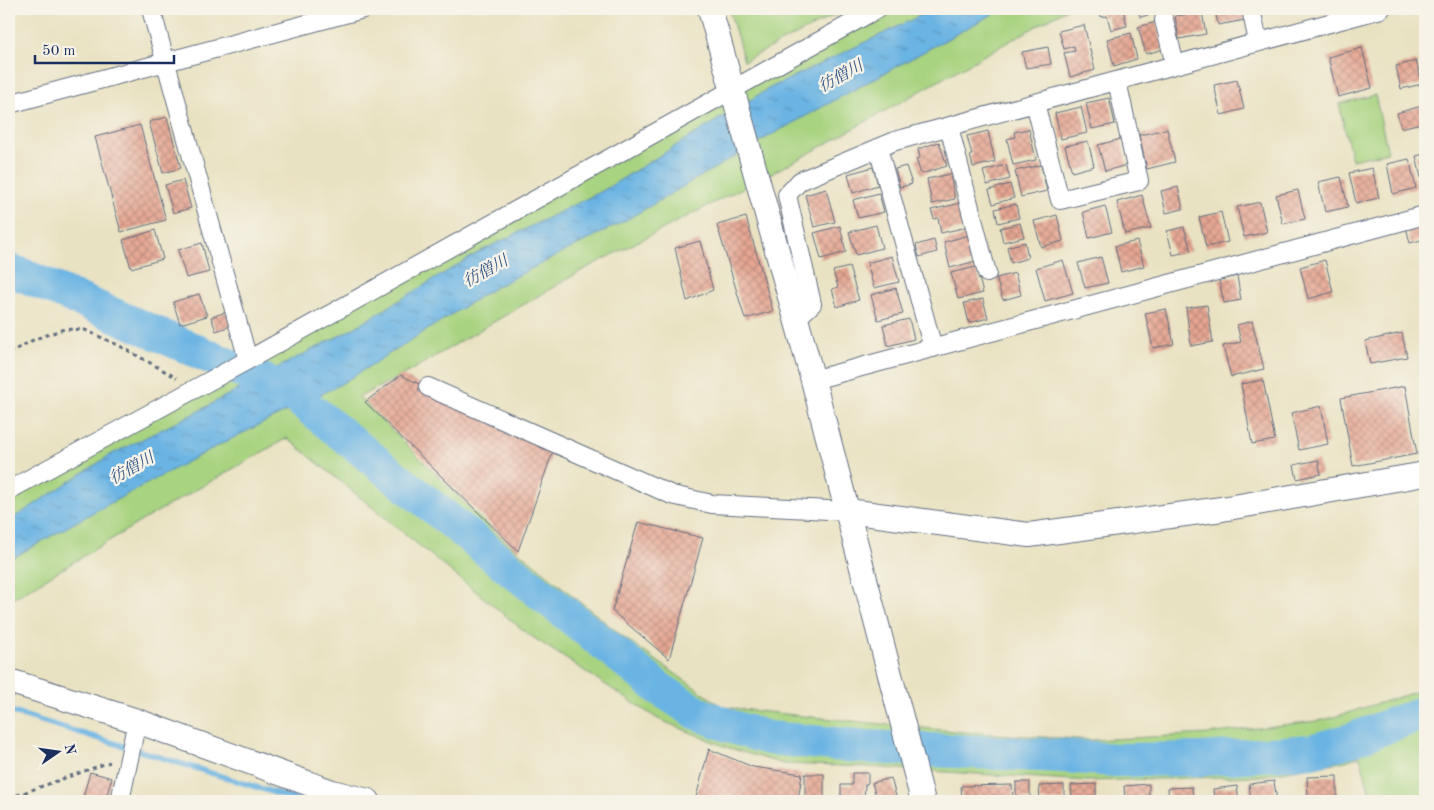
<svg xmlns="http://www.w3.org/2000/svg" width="1434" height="810" font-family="'Old Standard TT','Noto Serif JP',serif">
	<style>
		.grass { fill: #a8d380; stroke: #62816f }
		.water { fill: url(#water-ripples); stroke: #4372a0 }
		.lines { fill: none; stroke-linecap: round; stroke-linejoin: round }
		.stream { stroke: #6bb4e3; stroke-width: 5.5 }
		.river { stroke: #6bb4e3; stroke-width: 34 }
		.building { fill: url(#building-cross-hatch) }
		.street-casing { stroke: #636e81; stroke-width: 20 }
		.secondary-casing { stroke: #636e81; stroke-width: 26 }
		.path { stroke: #636e81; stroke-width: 3; stroke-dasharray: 4 4; stroke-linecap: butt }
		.street { stroke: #fff; stroke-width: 18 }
		.secondary { stroke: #fff; stroke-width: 24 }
		.labels { text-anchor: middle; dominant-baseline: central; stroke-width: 4.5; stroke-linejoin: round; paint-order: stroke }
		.water-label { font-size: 16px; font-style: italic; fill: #335786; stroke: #f7f3e8 }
	</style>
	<defs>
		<pattern id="water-ripples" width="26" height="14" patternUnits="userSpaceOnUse" patternTransform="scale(1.25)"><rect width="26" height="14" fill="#6bb4e3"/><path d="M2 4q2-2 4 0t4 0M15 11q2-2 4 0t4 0" fill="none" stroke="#5793bb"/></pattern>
		<pattern id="building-cross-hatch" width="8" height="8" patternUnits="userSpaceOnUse" patternTransform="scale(1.25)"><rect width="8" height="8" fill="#e6a692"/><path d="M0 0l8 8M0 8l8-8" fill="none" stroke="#ba887a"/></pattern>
	</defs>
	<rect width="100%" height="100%" fill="#f7f3e8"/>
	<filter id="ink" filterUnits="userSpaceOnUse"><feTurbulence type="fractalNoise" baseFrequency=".02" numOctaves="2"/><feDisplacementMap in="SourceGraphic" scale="10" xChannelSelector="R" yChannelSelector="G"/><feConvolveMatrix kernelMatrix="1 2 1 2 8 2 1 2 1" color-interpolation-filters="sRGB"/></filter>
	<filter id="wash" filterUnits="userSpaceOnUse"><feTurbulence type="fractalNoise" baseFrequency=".0096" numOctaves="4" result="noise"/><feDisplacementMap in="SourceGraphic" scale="20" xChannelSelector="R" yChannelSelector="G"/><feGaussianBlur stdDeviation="1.12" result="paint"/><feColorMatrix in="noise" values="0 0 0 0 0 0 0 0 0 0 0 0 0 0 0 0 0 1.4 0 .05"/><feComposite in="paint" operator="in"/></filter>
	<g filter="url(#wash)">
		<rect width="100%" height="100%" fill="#e9e2c2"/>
		<path class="grass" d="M729,9H839L841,12L744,61Z
			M877,9H1067L799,159L581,271L410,371L359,397L491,529L627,640L723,707L812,717L963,732L1092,740L1208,734L1324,720L1425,689V801H1372L1360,756L1346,761L1260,776L1087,781L868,767L783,764L726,747L658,719L528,634L287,438L150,516L9,601V491Z
			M1375,95L1388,152L1352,160L1339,104Z"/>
		<path class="water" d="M934,9H1002L771,135L628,219L492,289L341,384L215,447L92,513L9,560V521L112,454L195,413L269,372L354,328L479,252L604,190L768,89Z"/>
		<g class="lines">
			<path class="stream" d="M9,711C106,740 204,771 301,801"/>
			<path class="river" d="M9,270L25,276L288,391L660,689L697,713L732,727L768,738L867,747L1063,756L1115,760L1203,759L1311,751L1351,740L1425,712"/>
		</g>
		<g id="blocks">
			<path class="building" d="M1099,9H1123L1127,26L1111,30L1107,16L1101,17Z
				M1138,9H1155L1157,13L1140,17Z
				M1215,9H1243L1245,20L1218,25Z
				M1202,12L1206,34L1179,39L1175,16Z
				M1156,22L1164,49L1146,54L1138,27Z
				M1084,25L1095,70L1070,77L1064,53L1075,51L1074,46L1064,49L1059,31Z
				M1131,33L1137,59L1114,66L1107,39Z
				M1048,47L1051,64L1026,68L1022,52Z
				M1362,48L1372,88L1338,97L1328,57Z
				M1416,61L1422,84L1401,89L1396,66Z
				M1237,80L1244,109L1221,115L1214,85Z
				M1109,98L1115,124L1092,129L1086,103Z
				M1425,105V122L1401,128L1397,113Z
				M1081,107L1087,133L1061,139L1055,113Z
				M167,117L181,168L163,173L149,122Z
				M140,125L166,220L121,232L95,137Z
				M1029,129L1036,160L1013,165L1007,139L1015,137L1014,132Z
				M1167,129L1175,162L1147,169L1139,135Z
				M988,131L995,162L973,167L970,155H972L967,136Z
				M1121,139L1127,165L1105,171L1098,145Z
				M1088,141L1094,166L1072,172L1065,146Z
				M939,142L947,166L921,174L916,159L920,158L918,149Z
				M1425,154V186H1423L1416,156Z
				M1409,159L1416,188L1393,194L1387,164Z
				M1006,165L1010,179L987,185L983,171Z
				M1041,165L1047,191L1021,197L1015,171Z
				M906,166L912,184L900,187L895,169Z
				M873,167L878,185L853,193L848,174Z
				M1372,168L1379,198L1356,203L1349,173Z
				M950,174L955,199L932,204L927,179Z
				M1341,177L1348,207L1325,212L1318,182Z
				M183,180L191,208L173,213L165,185Z
				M1010,184L1014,198L993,204L989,190Z
				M1178,187L1183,209L1166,213L1161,191Z
				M826,189L835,222L814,227L805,195Z
				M1298,190L1305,219L1283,224L1276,195Z
				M879,193L884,212L858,218L853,200Z
				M1142,195L1151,228L1125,234L1117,202Z
				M1260,202L1267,232L1244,237L1237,207Z
				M961,203L967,227L941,233L938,218L934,219L931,210Z
				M1016,204L1019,218L998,223L995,209Z
				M1105,206L1112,232L1089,238L1083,212Z
				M1221,212L1228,242L1206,247L1199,217Z
				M1057,215L1063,241L1041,247L1034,221Z
				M746,217L773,311L745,319L717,225Z
				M1425,222V239L1410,243L1406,227Z
				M1020,223L1024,237L1003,242L1000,228Z
				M876,225L882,248L856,255L849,232Z
				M840,226L846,252L821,259L814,233Z
				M1184,227L1191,251L1173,255L1167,231Z
				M155,230L163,259L131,268L123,240Z
				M969,235L976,261L950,268L944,242Z
				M934,240L937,252L919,257L916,245Z
				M700,241L713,290L687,301L675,248Z
				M1137,241L1144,266L1121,272L1115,246Z
				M1025,242L1028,258L1011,263L1007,247Z
				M202,243L209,272L186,278L178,250Z
				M892,256L899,282L874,288L867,263Z
				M1101,257L1108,283L1085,288L1078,263Z
				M1063,260L1073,293L1045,301L1036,268Z
				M1325,260L1333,292L1308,299L1300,267Z
				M849,267L859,300L837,307L832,289L838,287L833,271Z
				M976,267L983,293L958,299L951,273Z
				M1015,273L1021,295L1003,300L996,278Z
				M1237,276L1241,300L1224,303L1219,280Z
				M896,288L903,314L878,320L871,295Z
				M199,294L207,316L180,324L173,302Z
				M983,299L988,318L969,323L964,303Z
				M1207,305L1213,342L1191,346L1186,308Z
				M1166,309L1174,344L1153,348L1145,313Z
				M226,312L231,326L216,331L211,317Z
				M909,319L914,339L888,346L883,325Z
				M1252,321L1264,369L1231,377L1223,346L1241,342L1237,325Z
				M1402,333L1407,357L1370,364L1365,341Z
				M401,375L553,451L518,551L365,402Z
				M1263,380L1275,440L1252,444L1241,384Z
				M1405,386L1417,454L1353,466L1341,398Z
				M1321,406L1328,444L1299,450L1291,413Z
				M1318,460L1321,474L1297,479L1294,465Z
				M638,522L703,538L669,659L612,611Z
				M709,749L753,767L802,774L798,801H695Z
				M90,772L112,778L105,801H82Z
				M852,773H868V783L865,785L864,801H844V797H841V785H852Z
				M805,774H824V801H805Z
				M1337,776V801H1308L1307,777Z
				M891,778L897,800L892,801H872L871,798L876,796L872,783Z
				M1274,781L1277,801H1251L1249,784Z
				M1016,782H1030V799H1016Z
				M1096,784V801H1072L1071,785Z
				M1149,784V801H1125L1124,786Z
				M1012,785L1013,799L990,800V801H962L961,786Z
				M1064,785V801H1040L1039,786Z
				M1237,786L1239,801H1214L1213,789Z
				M1192,787L1193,801H1169L1168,788Z"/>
		</g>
	</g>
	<g filter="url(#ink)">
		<use href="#blocks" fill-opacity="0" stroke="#636e81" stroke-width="1"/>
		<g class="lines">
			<defs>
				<path id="street" d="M151,9L248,360
					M1251,9L1258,42
					M1164,20L1175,65
					M1035,103L1060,200L1139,181L1117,81
					M9,104L363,9
					M949,127L987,273
					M878,148L933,348
					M796,319L812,304L787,195L800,181L895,141L1381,9
					M813,380L1425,215
					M428,387L672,495L712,504L848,511
					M9,490L248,360L877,9
					M120,801L137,721"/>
				<path id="secondary" d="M710,9L813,380L923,801
					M848,511L1029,535L1222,509L1425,474
					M9,681L137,721L332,792L368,801"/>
			</defs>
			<use href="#street" class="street-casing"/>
			<use href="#secondary" class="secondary-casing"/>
			<path class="path" d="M9,353L35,339L64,329L85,330L120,346L177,378
				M9,798L110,762"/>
			<use href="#street" class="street"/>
			<use href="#secondary" class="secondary"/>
		</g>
	</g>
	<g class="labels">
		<g class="water-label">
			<text transform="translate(841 77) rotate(-29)">彷僧川</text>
			<text transform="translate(486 272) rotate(-29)">彷僧川</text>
			<text transform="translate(132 469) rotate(-29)">彷僧川</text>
		</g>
	</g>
	<rect width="1434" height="810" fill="none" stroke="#f7f3e8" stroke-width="30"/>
	<g transform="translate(58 752) rotate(77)" stroke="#f7f3e8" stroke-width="4" paint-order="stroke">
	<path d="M0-4L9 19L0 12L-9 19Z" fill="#1b2f5e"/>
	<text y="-8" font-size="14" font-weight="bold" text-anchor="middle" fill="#1b2f5e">N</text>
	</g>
	<path d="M35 55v8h139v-8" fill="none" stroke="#1b2f5e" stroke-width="2.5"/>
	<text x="42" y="55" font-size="15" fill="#1b2f5e" stroke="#f7f3e8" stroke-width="4" paint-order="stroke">50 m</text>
</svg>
